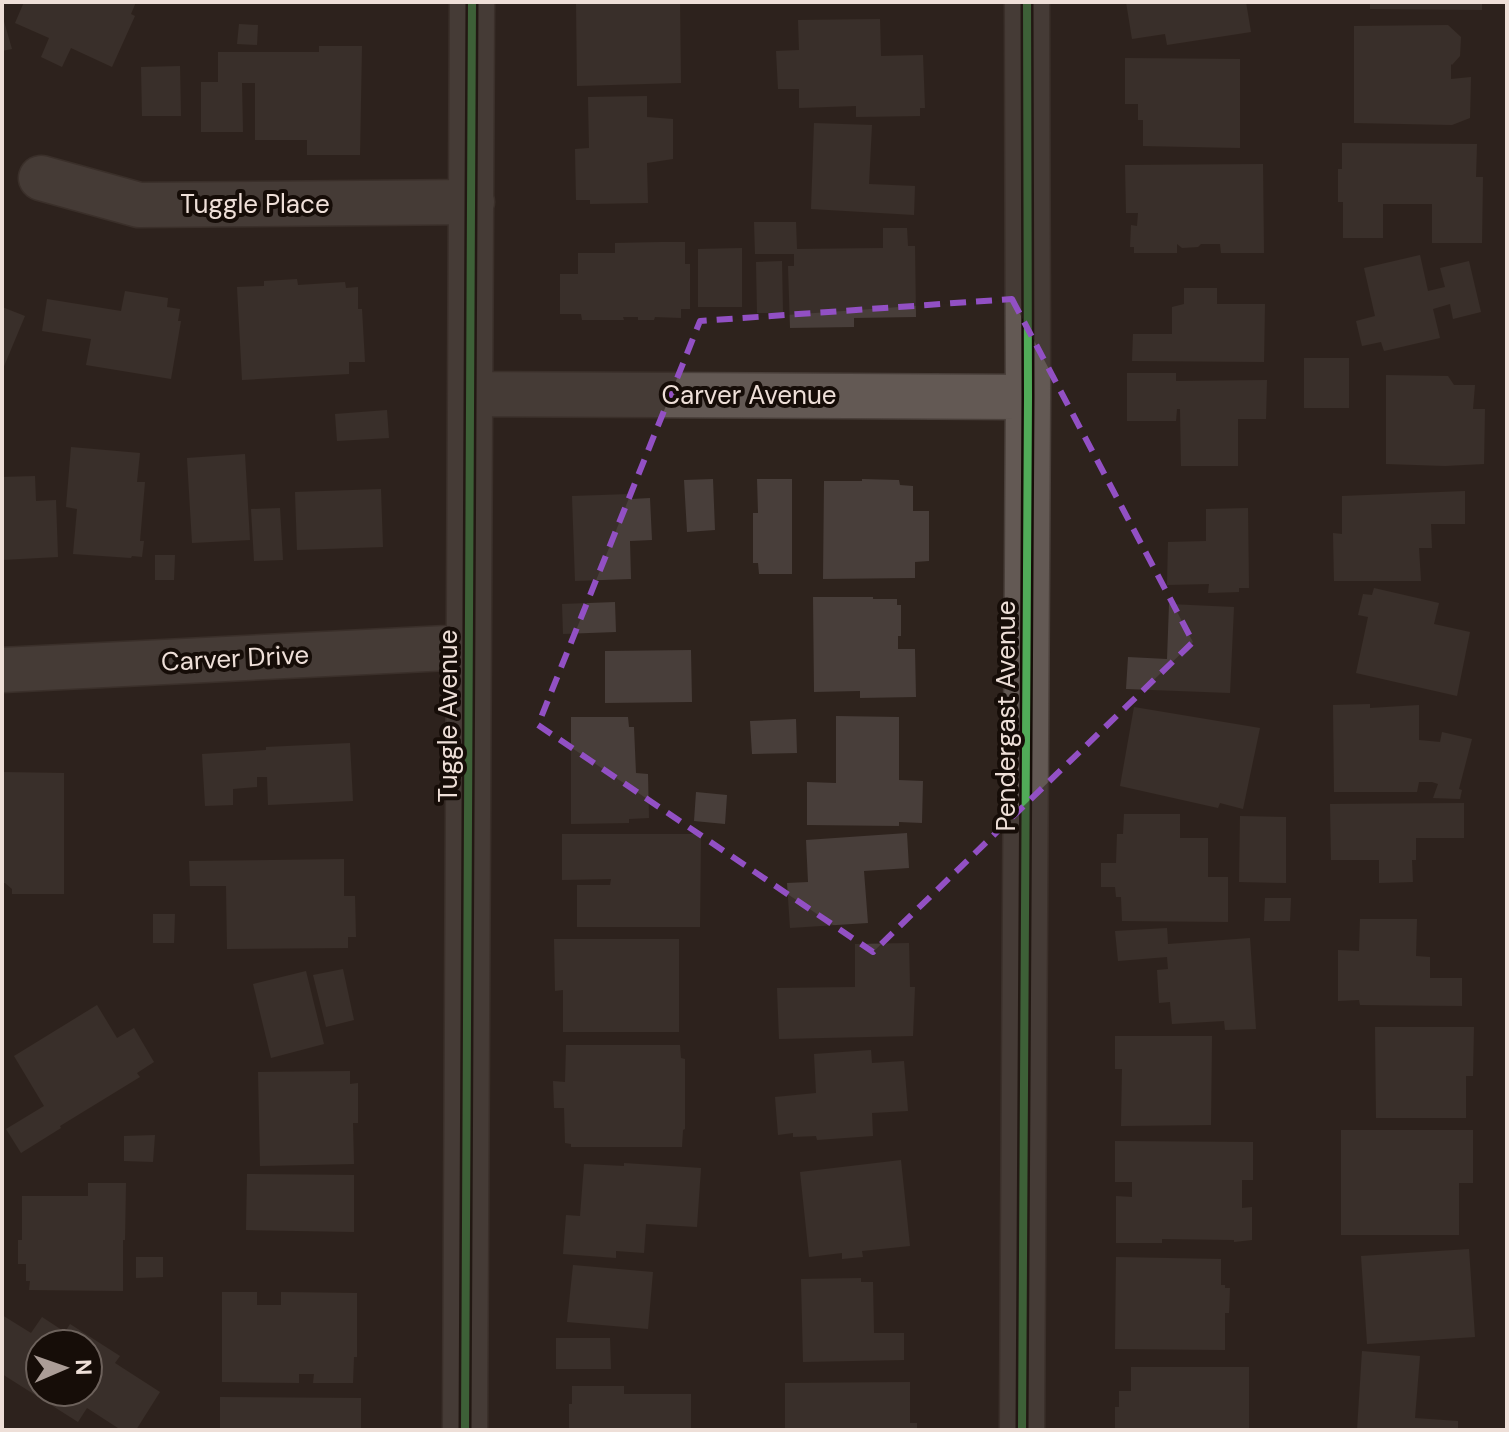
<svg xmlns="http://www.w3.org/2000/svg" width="1509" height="1432" font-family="'DM Sans',sans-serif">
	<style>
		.building { fill: #483e3a; fill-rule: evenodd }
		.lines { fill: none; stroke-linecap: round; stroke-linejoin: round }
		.minor-casing { stroke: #493f3a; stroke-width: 47 }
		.minor { stroke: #635954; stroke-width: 44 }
		.cycleway-casing { stroke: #160d08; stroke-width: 13 }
		.cycleway { stroke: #51ab58; stroke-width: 8 }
		.marked { fill: none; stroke: #9250c4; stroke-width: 6; stroke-dasharray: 16 10; stroke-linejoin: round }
		.labels { text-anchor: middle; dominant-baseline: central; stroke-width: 8; stroke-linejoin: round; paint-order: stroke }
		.street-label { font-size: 26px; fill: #eedfd8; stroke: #160d08 }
	</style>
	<rect width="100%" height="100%" fill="#2e231d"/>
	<path class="building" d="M24,2H136L131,14L135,16L112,67L71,48L62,67L41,57L49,38L15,23Z
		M576,2H680L681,83L577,86Z
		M1126,2H1246L1251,32L1167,45L1165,34L1132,39Z
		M1370,2H1482V10L1370,9Z
		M3,18L12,49L2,51V19Z
		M880,19L881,56L923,55L925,108H920V116L856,117V106L799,108V89H778L776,51L799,50L798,20Z
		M239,24L258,25L257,45L237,44Z
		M1448,25L1461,37L1460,56L1452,65L1451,64V79L1471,77L1470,118L1452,125L1354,123V26Z
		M319,46H362L360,155H307V140H255V83H242L243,132H201V82H218V52H319Z
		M1125,58L1240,59V148L1143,146V120H1138V104H1125Z
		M180,66L181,116H142L141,67Z
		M647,96V117L673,119V159L647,163L648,203L590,204V200H576L575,149L589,148L588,97Z
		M814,123L872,125L869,184L915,186L914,215L811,209Z
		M1342,143L1477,144L1476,177H1483L1482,243H1432V204H1383V238H1343V202H1338V169H1342Z
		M1263,164L1264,253H1221L1220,244H1201L1198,247L1182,248L1177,244V253H1134V247H1130L1131,225L1137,226L1138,213H1126L1125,165Z
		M754,222H796L797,249L883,248V228H907L908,246H915L916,317L854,318V327L790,328L788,266H794V254H755Z
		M661,242H685V264H690V309H681V318L655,317L654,320H638V317H623L624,320H582L581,314H560V274H578V253H615V243Z
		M742,248V307H698V249Z
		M1420,255L1428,291L1445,287L1440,268L1469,261L1481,312L1453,319L1450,304L1433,309L1440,338L1384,351L1381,342L1362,346L1356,321L1375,316L1364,268Z
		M782,261L783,313H757L756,262Z
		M297,279L298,285L345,282L346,288L358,287V309H362L365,362H349V374L242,380L237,287L264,286V281Z
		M1184,288H1217V304H1265L1264,362L1132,361L1133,334H1172V307L1184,304Z
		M125,291L168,298L167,307L180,309L178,321H181L171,379L86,365L91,339L42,331L47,299L121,311Z
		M2,307L25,316L2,371Z
		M1304,358H1349V408H1304Z
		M1127,373H1176V381L1267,380L1266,419H1238V466H1181L1180,409H1177L1176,421H1127Z
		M1386,375L1448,376L1454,385H1475L1473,409H1485L1484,464L1445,466L1386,464Z
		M387,410L389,438L337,441L335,414Z
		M71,447L140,453L137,482H145L140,541H144L142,557L132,556L131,558L73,554L77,509L66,507Z
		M245,454L250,540L192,543L187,458Z
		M35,476L36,501L56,500L58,557L2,560V477Z
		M713,479L715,530L687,532L684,480Z
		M757,479H792V574H759L758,563H753V513H758Z
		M862,479L899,480L900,485L913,486V511H929V561L915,562V578L823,579L824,481H862Z
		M381,489L383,547L297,550L295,492Z
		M1465,491V524H1431L1432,548H1419L1421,581H1334L1333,533L1342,534V496Z
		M630,494L631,499L650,498L652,540L630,541L631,579L575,581L572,496Z
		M280,508L283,560L254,561L251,509Z
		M1248,508L1249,588H1239V592L1208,593L1209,584L1167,585L1168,542L1206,541V509Z
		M155,555H175L174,580H155Z
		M1374,588L1439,603L1434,624L1470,632L1457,696L1356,673L1368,617L1358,615L1363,594L1372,595Z
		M813,597H873V599H897V605H901V636H898V649H915L916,697L860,698V691L814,692Z
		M615,602L616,632L563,634L562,604Z
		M1169,604L1234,607L1230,693L1126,689L1128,657L1167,659Z
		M691,650L692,702L605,703V651Z
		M1370,704V708L1419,705V740L1440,742L1442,732L1472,739L1459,789L1462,790L1460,799L1433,798L1438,784L1432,782H1419L1417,792H1334L1333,705Z
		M1134,707L1260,728L1243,809L1220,803L1218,808L1120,786Z
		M836,716L899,717V780L923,781L922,823L899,822V826L807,825V782L836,783Z
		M571,717H628L629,727H634L636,773L648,774L649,818L629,819V823L571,824Z
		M796,719L797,753L752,754L750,721Z
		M350,743L353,801L268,805L267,777H257V787L233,789V805L205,806L202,754L266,750V747Z
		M2,772L64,773V894H12V889L5,883H2Z
		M696,792L727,795L725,824L694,821Z
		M1464,803V838H1416V860H1412L1413,882L1379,883V860H1331L1330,804Z
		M1124,814H1180V838H1208V877H1228V922L1122,921L1121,897H1116L1115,887H1101V863H1116L1117,834H1123Z
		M1240,816L1286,817V883L1239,882Z
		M907,833L909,868L864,871L868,923L790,928L787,883L808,882L806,840Z
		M562,834H701L700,927H577V885H610L611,879L562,880Z
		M344,859V896H355L356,937H348V948L227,949L226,886H190L189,861Z
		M1265,898H1291L1290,921H1264Z
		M153,914H175L174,943H153Z
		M1360,919H1417L1416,956L1430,957V978H1462V1006L1360,1005L1359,1000L1338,1001V950L1359,951Z
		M1167,928L1168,944L1250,938L1256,1029L1225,1030L1224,1021L1172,1024L1170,1002L1159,1003L1157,970L1168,969L1167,957L1118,961L1115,931Z
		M554,939H679V1032H563V990L555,991Z
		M909,943L910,987H915L913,1036L779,1039L777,988L855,987V944Z
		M343,969L354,1020L326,1027L313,975Z
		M306,971L324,1044L271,1058L253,984Z
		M97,1005L117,1038L134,1028L154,1062L137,1073L140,1077L60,1126L61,1128L21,1153L6,1129L44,1106L14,1056Z
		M1375,1027H1474L1473,1076H1466V1118H1376Z
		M1115,1036H1212L1211,1125L1121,1126L1122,1069H1115Z
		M566,1045H680L681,1058L685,1059V1129L683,1130L682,1147H571V1144L565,1143L564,1108H554L553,1081L565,1082Z
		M871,1050L872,1063L904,1061L908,1111L872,1113L873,1136L817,1140L816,1136L793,1137V1133L778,1135L775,1097L816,1093L814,1054Z
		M350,1071V1084L358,1083V1123H353L354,1164L260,1166L258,1072Z
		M1341,1130H1473V1183H1459V1235H1341Z
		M155,1135L153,1162L124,1161V1136Z
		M1115,1141L1253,1142V1180H1242V1208L1252,1207V1240L1234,1242V1240L1162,1239V1243H1116V1196L1132,1197V1182H1115Z
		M901,1160L910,1246L862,1251L863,1257L842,1259V1253L809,1257L800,1172Z
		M624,1163L701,1168L697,1227L646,1224L644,1253L616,1251V1258L563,1254L566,1215L580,1216L584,1164L624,1166Z
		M247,1174L354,1175V1232L246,1230Z
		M88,1183H126L125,1240H123V1291L29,1290L30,1281H26V1264H18V1240H22V1196H88Z
		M1469,1249L1475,1337L1367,1344L1361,1256Z
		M136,1257H163V1277L136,1278Z
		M1116,1257L1221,1259V1285H1225V1288H1230L1229,1313H1225V1350L1115,1349Z
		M573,1265L653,1272L648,1329L567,1322Z
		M861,1278V1282H873L874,1333H904V1360L803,1362L801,1279Z
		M222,1292H257V1305H281V1292L357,1293V1357H354L353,1383H313L314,1374H299V1383L222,1382Z
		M2,1315L31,1333L42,1317L65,1332L70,1324L120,1356L115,1363L160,1392L136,1430H121L87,1408L78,1422L2,1374ZM40,1344H88V1392H40Z
		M556,1338H610L611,1369H556Z
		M1362,1351L1420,1356L1415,1418L1458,1421V1430H1357Z
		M1131,1367H1249V1430H1115V1407H1119V1391H1131Z
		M910,1382V1423H917V1430H785V1383Z
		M572,1386H624V1394H691V1430H569V1404H572Z
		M220,1397L361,1398V1430H220Z"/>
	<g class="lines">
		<defs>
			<path id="minor" d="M41,178L139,205L472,202
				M470,394L1028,397
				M2,670L468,647
				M465,1430L472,2
				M1022,1430L1028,397L1027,2"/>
		</defs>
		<use href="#minor" class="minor-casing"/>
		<use href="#minor" class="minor"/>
		<defs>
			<path id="cycleway" d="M465,1430L472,2
				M1022,1430L1028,397L1027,2"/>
		</defs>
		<use href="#cycleway" class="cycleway-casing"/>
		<use href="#cycleway" class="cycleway"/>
	</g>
	<path d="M0 0H1509V1432H0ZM1012,299L1193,642L873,952L538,725L700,321Z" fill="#2e231d" fill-opacity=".55" fill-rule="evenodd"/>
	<path class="marked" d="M1012,299L1193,642L873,952L538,725L700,321Z"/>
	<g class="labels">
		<g class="street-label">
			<text x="255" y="204">Tuggle Place</text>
			<text x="749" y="395">Carver Avenue</text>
			<text transform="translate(235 658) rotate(-3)">Carver Drive</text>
			<text transform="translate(448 716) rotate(-90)">Tuggle Avenue</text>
			<text transform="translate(1006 716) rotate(-90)">Pendergast Avenue</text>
		</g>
	</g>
	<rect width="1509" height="1432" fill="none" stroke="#eedfd8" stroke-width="8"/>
	<g transform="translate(64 1368) rotate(88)"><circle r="38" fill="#160d08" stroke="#6c615b" stroke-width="2"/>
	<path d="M0-6L14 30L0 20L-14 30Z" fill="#ab9d97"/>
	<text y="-12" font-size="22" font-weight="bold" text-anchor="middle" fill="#eedfd8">N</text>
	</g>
</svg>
